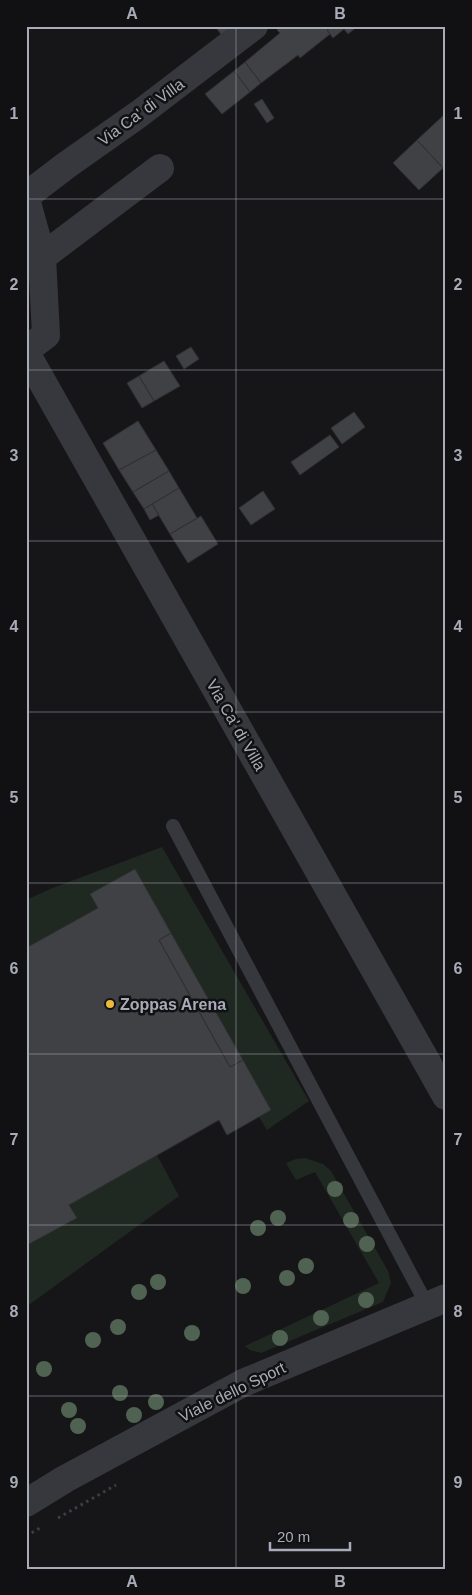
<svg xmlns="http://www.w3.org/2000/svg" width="472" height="1595" font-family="Arial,sans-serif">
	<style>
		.grass { fill: #202822 }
		.building { fill: #404145; stroke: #313034 }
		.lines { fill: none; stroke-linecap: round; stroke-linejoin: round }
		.path { stroke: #3d3f44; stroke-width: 3; stroke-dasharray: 2.5 4; stroke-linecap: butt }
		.service { stroke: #37383d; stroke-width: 14 }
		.minor { stroke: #37383d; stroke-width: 28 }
		.tertiary { stroke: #37383d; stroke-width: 28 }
		.tree { fill: #506353 }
		.grid { fill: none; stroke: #a9acb8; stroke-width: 1; stroke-opacity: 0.55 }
		.poi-dot { fill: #ecba3b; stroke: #111113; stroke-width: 2 }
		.labels { text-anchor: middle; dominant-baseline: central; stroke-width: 5; stroke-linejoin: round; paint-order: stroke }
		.street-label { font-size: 16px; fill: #a9acb8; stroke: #111113 }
		.poi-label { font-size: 16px; font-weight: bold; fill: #a9acb8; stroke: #111113; text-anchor: start }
		.neatline { fill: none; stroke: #a9acb8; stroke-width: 2 }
		.grid-label { font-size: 16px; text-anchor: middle; font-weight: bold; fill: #a9acb8 }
	</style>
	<rect width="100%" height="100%" fill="#161618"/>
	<path class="grass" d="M162,847L309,1101L267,1130L259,1117L227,1135L219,1120L157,1155L179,1196L26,1307V900L50,889Z
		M305,1158L323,1164L331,1171L388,1271L391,1283L383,1302L261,1353L250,1350L245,1346L379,1283L315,1172L296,1180L286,1163L296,1159Z"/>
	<path class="building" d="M215,26H237L223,37Z
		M281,26H332L327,30L330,34L300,58L298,55L261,83L245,62L280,33L277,30Z
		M332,26H358L348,34L344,29L333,38L327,30Z
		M245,62L261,83L250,92L234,71Z
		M234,71L250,92L222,114L205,94Z
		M262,99L274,118L267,123L254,104Z
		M446,113V165L443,168L417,140Z
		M417,140L443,168L419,190L393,163Z
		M191,347L199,359L184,369L176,356Z
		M164,361L180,386L154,401L139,376Z
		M139,376L154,401L142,408L127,383Z
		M354,412L365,427L342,444L331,428Z
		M138,421L156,450L119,470L103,443Z
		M330,435L339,447L300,475L291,462Z
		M156,450L169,471L133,492L119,470Z
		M169,471L179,488L144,509L133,492Z
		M179,488L197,518L170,534L152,504Z
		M263,491L275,509L251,525L239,508Z
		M152,504L159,515L150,520L144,509Z
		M201,516L218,544L188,563L170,534Z
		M135,869L171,933L159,940L230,1067L243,1060L271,1110L227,1135L219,1120L69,1205L77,1218L27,1245L26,948L98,908L90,894Z
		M171,933L243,1060L230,1067L159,940Z"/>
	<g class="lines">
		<path class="path" d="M58,1518L116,1485
			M26,1536L40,1528"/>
		<path class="service" d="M173,826L427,1305"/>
		<path class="minor" d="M26,196L68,164L139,114L254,26
			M26,199L42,257L46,335L26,350
			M42,257L160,168"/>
		<path class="tertiary" d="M26,353L446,1096
			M26,1503L65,1479L243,1383L446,1298"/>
	</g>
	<g class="tree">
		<circle cx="335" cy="1189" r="8"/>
		<circle cx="278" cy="1218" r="8"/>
		<circle cx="351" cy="1220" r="8"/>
		<circle cx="258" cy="1228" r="8"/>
		<circle cx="367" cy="1244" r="8"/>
		<circle cx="306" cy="1266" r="8"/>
		<circle cx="287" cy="1278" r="8"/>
		<circle cx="158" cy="1282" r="8"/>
		<circle cx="243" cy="1286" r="8"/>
		<circle cx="139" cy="1292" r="8"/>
		<circle cx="366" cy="1300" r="8"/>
		<circle cx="321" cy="1318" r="8"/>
		<circle cx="118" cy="1327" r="8"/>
		<circle cx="192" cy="1333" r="8"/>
		<circle cx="280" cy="1338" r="8"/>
		<circle cx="93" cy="1340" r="8"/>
		<circle cx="44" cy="1369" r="8"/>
		<circle cx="120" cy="1393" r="8"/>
		<circle cx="156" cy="1402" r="8"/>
		<circle cx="69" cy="1410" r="8"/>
		<circle cx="134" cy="1415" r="8"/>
		<circle cx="78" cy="1426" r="8"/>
	</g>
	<path class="grid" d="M236,26V1569M26,199H446M26,370H446M26,541H446M26,712H446M26,883H446M26,1054H446M26,1225H446M26,1396H446"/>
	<circle class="poi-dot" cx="110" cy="1004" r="5"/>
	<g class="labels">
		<g class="street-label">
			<text transform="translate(141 112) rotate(-36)">Via Ca' di Villa</text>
			<text transform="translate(236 725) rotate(60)">Via Ca' di Villa</text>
			<text transform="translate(232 1392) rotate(-26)">Viale dello Sport</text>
		</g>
		<g class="poi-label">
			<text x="120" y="1004">Zoppas Arena</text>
		</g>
	</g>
	<rect width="472" height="1595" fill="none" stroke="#111113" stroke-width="55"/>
	<path d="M270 1542v8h80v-8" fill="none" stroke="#a9acb8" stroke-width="2.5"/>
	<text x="277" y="1542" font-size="15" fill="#a9acb8" stroke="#111113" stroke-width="4" paint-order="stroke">20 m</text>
	<rect x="28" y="28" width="416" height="1540" class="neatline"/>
	<g class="grid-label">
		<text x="132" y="19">A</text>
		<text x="340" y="19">B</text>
		<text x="14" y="119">1</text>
		<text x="458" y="119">1</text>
		<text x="14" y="290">2</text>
		<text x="458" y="290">2</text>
		<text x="14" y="461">3</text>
		<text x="458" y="461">3</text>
		<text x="14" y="632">4</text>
		<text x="458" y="632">4</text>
		<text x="14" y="803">5</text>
		<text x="458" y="803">5</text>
		<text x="14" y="974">6</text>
		<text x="458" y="974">6</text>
		<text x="14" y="1145">7</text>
		<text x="458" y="1145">7</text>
		<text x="14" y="1317">8</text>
		<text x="458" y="1317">8</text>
		<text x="14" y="1488">9</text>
		<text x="458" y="1488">9</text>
		<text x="132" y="1587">A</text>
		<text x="340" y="1587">B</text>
	</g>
</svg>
